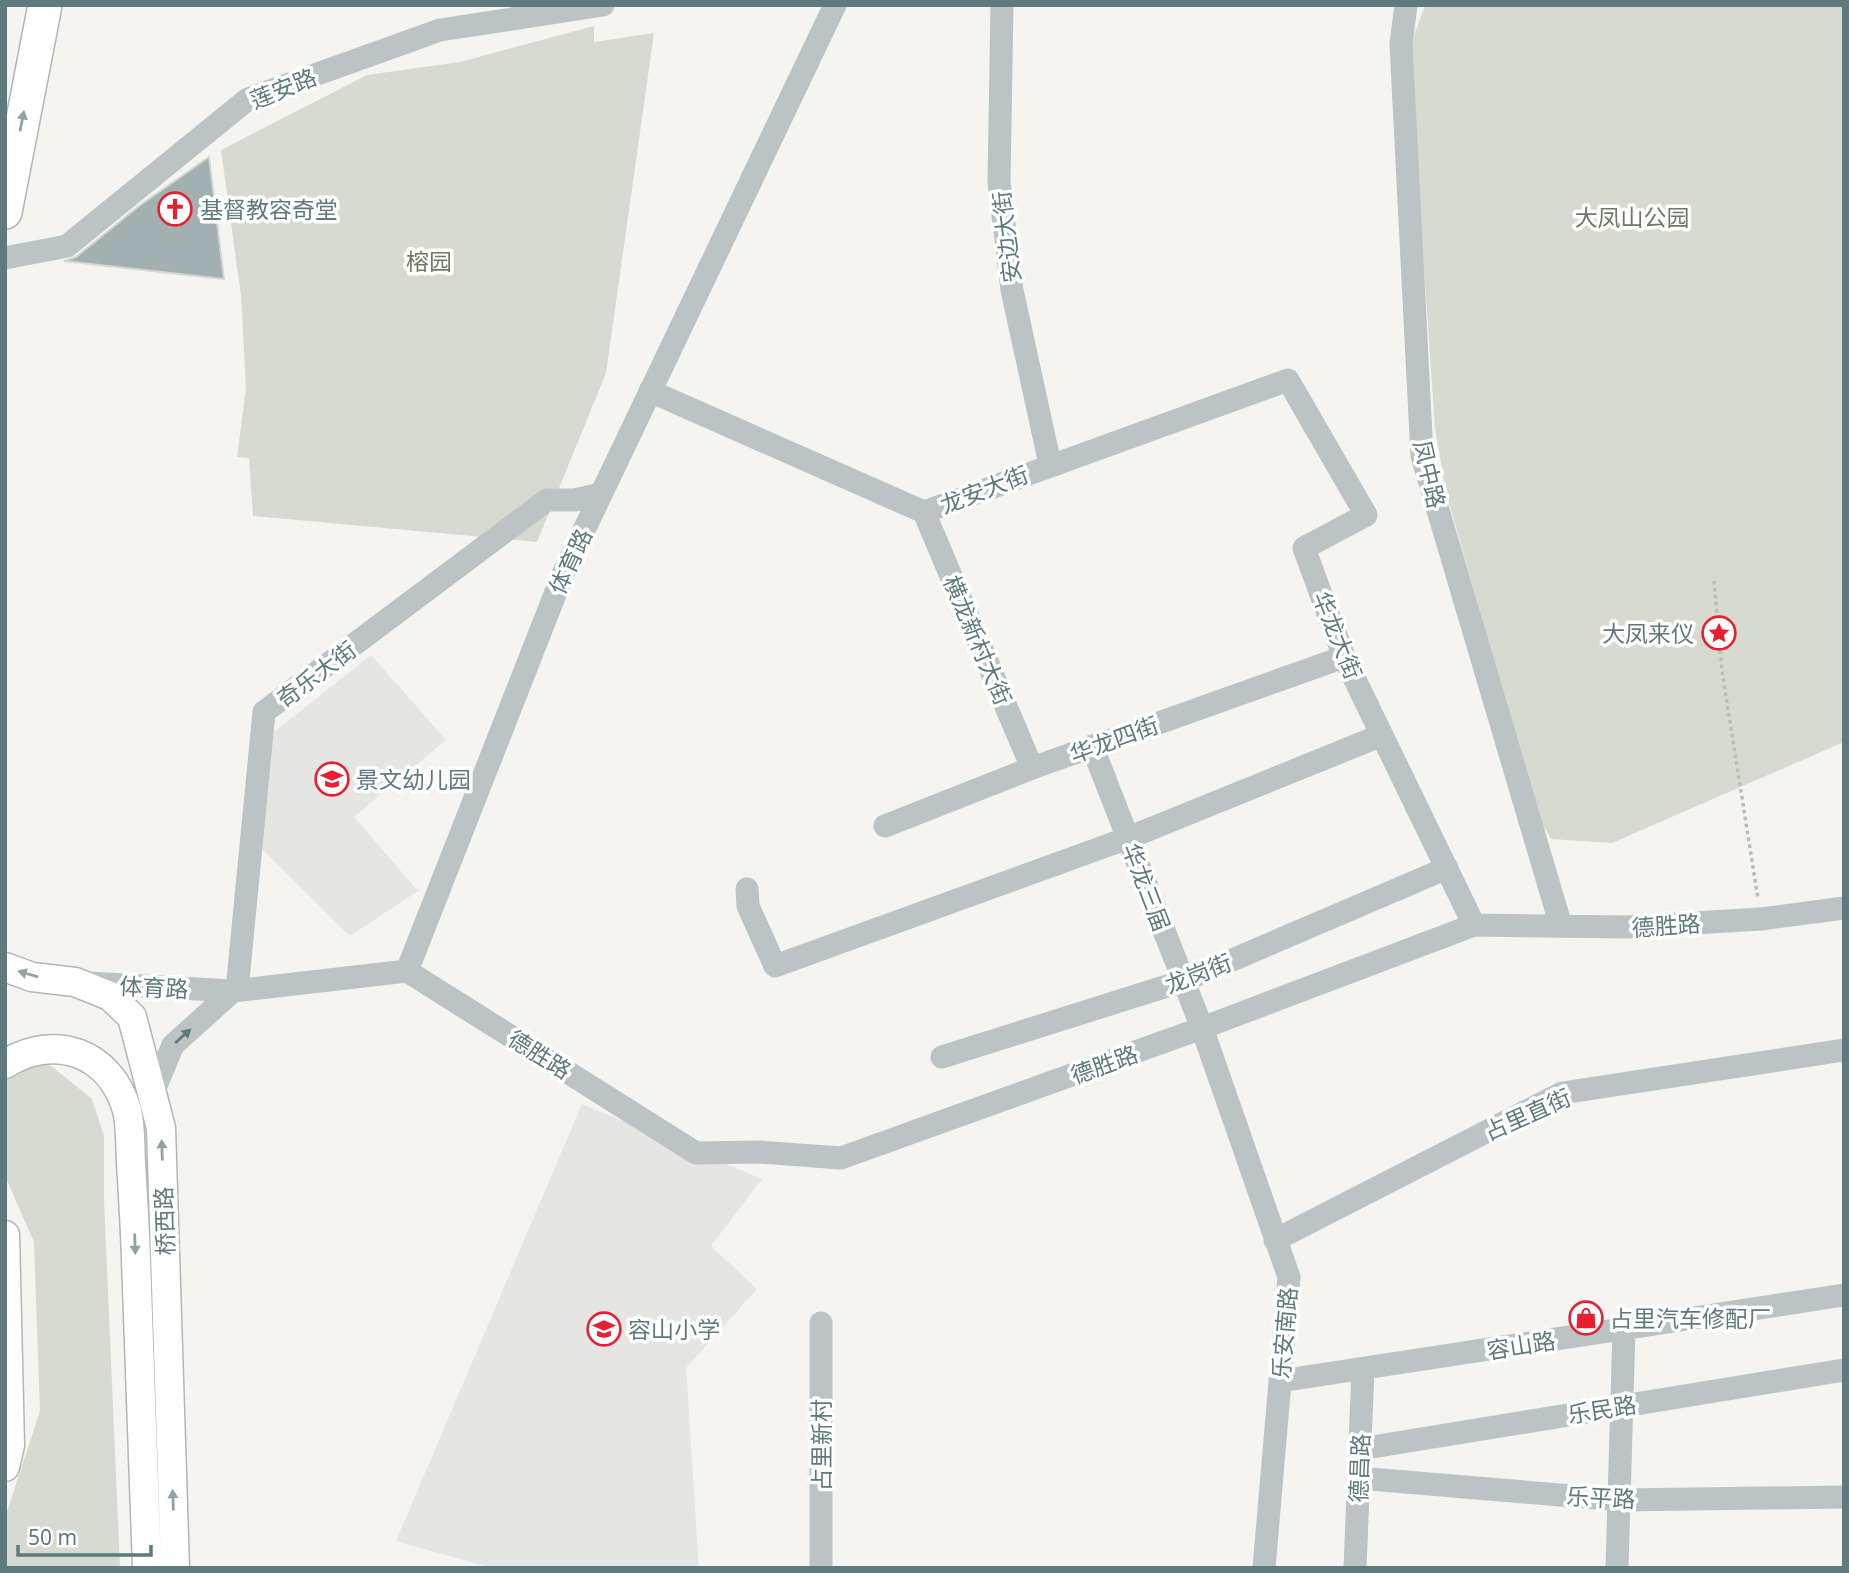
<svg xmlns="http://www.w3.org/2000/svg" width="1849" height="1573" font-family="'Noto Sans','Noto Sans SC',sans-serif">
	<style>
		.built { fill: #e5e5e4 }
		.green { fill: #d7dad0 }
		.building { fill: #a2b0b1; stroke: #d6d5d4; stroke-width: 2 }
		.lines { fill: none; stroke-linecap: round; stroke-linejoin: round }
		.major-casing { stroke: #afb7b8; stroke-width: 31 }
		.highway-casing { stroke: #aeb6b7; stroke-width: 36 }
		.path { stroke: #b7bcbd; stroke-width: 3.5; stroke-dasharray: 3.5 3.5; stroke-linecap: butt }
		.minor { stroke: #bbc3c4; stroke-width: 23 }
		.major { stroke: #fff; stroke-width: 28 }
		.highway { stroke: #fff; stroke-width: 33 }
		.oneway { fill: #8fa2a4 }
		.oneway2 { fill: #5f7a7d }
		.labels { text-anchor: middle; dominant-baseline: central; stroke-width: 7; stroke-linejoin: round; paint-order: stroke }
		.street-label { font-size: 23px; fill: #5f7a7d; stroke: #fff }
		.poi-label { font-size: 23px; fill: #5f7a7d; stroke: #fff; text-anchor: start }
		.park-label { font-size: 23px; fill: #6e7a62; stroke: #fff }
	</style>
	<rect width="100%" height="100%" fill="#f5f4f1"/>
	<path class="built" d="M371,655L446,740L354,817L418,891L350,936L257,844L269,736Z
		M582,1104L762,1179L711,1246L757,1289L686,1368L699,1568H492L396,1541Z"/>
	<path class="green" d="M1425,5H1844V742L1612,843L1551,839L1538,817L1446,492L1435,428L1409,50Z
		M594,26V42L654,33L606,373L537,542L253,516L249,458L237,457L246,388L241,296L221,150L367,75L460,62Z
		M14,1064L50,1065L92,1099L104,1136V1200L120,1568H5V1518L40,1411L34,1242L5,1176V1083Z"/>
	<path class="building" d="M209,157L224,279L64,261L76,257L139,206Z"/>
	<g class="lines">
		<defs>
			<path id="major" d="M5,967L32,977L75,982L110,996L132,1017L161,1128L175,1568
				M5,1064C55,1033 110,1052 127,1110C131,1127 130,1146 131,1163C133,1195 135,1227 136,1259C140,1362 143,1465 147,1568
				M5,1235L10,1445L5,1467"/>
			<path id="highway" d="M5,212L45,5"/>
		</defs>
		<use href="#major" class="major-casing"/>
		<use href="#highway" class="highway-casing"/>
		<path class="path" d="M1714,581L1722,671L1758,899"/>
		<path class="minor" d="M1002,5L999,182L1012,290L1050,464
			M1406,5L1401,44L1422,456L1561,926
			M5,258L67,246L248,99L440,30L603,5
			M650,391L924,512L1288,380L1366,515L1304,548L1344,657L1474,925
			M924,512L1032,768
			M1092,746L1202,1028L1289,1277L1264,1568
			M885,826L1032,768L1344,657
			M747,889L748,906L775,966L1128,838L1382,735
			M407,971L696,1153L759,1152L841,1158L1202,1028L1474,925L1627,927L1761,919L1844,908
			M407,971L563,574L835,5
			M89,983L233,991L407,971
			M237,990L264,712L547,500H575L601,494
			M942,1057L1183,981L1447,868
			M152,1095L173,1045L233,991
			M1275,1240L1562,1093L1844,1050
			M821,1323V1568
			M1280,1381L1844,1295
			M1360,1449L1844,1370
			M1358,1478L1620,1500L1844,1497
			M1355,1568L1363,1369
			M1617,1568L1624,1329"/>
		<use href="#major" class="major"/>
		<use href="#highway" class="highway"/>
	</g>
	<defs><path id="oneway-solid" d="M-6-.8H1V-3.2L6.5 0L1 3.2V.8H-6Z" transform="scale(1.75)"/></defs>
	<g class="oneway">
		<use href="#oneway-solid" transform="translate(22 121) rotate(-79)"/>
		<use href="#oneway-solid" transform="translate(28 974) rotate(-164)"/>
		<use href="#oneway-solid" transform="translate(162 1150) rotate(-92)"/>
		<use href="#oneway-solid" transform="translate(135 1244) rotate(88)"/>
		<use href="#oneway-solid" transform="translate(173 1500) rotate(-92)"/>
	</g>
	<use class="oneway2" href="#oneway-solid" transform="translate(183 1036) rotate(-42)"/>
	<defs>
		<symbol id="church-ring" viewBox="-11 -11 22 22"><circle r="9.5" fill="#fff" stroke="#e81e31" stroke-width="1.5"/><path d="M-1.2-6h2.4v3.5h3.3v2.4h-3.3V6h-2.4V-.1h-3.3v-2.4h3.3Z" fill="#e81e31"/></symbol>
		<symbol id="sight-ring" viewBox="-11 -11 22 22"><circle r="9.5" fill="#fff" stroke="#e81e31" stroke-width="1.5"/><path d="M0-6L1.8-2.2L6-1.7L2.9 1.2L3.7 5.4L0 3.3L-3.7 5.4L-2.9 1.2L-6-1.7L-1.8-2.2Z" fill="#e81e31"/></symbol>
		<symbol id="school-ring" viewBox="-11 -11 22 22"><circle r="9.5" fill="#fff" stroke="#e81e31" stroke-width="1.5"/><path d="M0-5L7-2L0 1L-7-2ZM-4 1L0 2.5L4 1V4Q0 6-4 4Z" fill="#e81e31"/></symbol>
		<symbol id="shop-ring" viewBox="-11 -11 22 22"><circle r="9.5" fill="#fff" stroke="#e81e31" stroke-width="1.5"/><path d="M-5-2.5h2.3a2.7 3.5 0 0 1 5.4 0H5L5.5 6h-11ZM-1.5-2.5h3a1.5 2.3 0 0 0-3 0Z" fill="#e81e31"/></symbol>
	</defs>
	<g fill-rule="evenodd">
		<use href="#church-ring" x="156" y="190" width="38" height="38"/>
		<use href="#sight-ring" x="1700" y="614" width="38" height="38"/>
		<use href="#school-ring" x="313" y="760" width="38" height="38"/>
		<use href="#shop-ring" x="1567" y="1299" width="38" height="38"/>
		<use href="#school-ring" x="585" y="1310" width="38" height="38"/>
	</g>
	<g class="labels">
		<g class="street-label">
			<text transform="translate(283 88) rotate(-22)">莲安路</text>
			<text transform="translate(1006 237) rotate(-97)">安边大街</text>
			<text transform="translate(1430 474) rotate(77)">凤中路</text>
			<text transform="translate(984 489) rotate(-21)">龙安大街</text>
			<text transform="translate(570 561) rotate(-65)">体育路</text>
			<text transform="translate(1338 635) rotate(68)">华龙大街</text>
			<text transform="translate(978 640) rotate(67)">横龙新村大街</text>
			<text transform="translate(316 674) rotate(-37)">奇乐大街</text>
			<text transform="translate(1114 739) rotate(-20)">华龙四街</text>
			<text transform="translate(1147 887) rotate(69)">华龙三届</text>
			<text transform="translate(1666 925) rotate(-4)">德胜路</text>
			<text transform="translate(1198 973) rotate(-21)">龙岗街</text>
			<text transform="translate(154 987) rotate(3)">体育路</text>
			<text transform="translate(540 1054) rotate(32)">德胜路</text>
			<text transform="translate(1104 1064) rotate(-20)">德胜路</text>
			<text transform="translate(1527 1114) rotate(-24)">占里直街</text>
			<text transform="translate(164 1221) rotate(-92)">桥西路</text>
			<text transform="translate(1284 1333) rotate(-85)">乐安南路</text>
			<text transform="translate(1521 1345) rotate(-9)">容山路</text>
			<text transform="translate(1602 1409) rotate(-9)">乐民路</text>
			<text transform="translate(821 1445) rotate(-90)">占里新村</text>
			<text transform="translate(1359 1468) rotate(-88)">德昌路</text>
			<text transform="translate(1601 1497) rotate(3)">乐平路</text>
		</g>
		<g class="poi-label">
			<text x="200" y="209">基督教容奇堂</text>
			<text x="1694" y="633" text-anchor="end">大凤来仪</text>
			<text x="356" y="779">景文幼儿园</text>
			<text x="1610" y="1318">占里汽车修配厂</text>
			<text x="628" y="1329">容山小学</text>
		</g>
		<g class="park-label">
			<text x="1632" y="217">大凤山公园</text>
			<text x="429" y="261">榕园</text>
		</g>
	</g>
	<rect width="1849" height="1573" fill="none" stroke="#5f7a7d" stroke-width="14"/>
	<path d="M18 1545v10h133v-10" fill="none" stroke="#5f7a7d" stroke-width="3.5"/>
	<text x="28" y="1545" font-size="21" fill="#5f7a7d" stroke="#ffffff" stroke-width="5" paint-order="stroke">50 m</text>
</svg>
